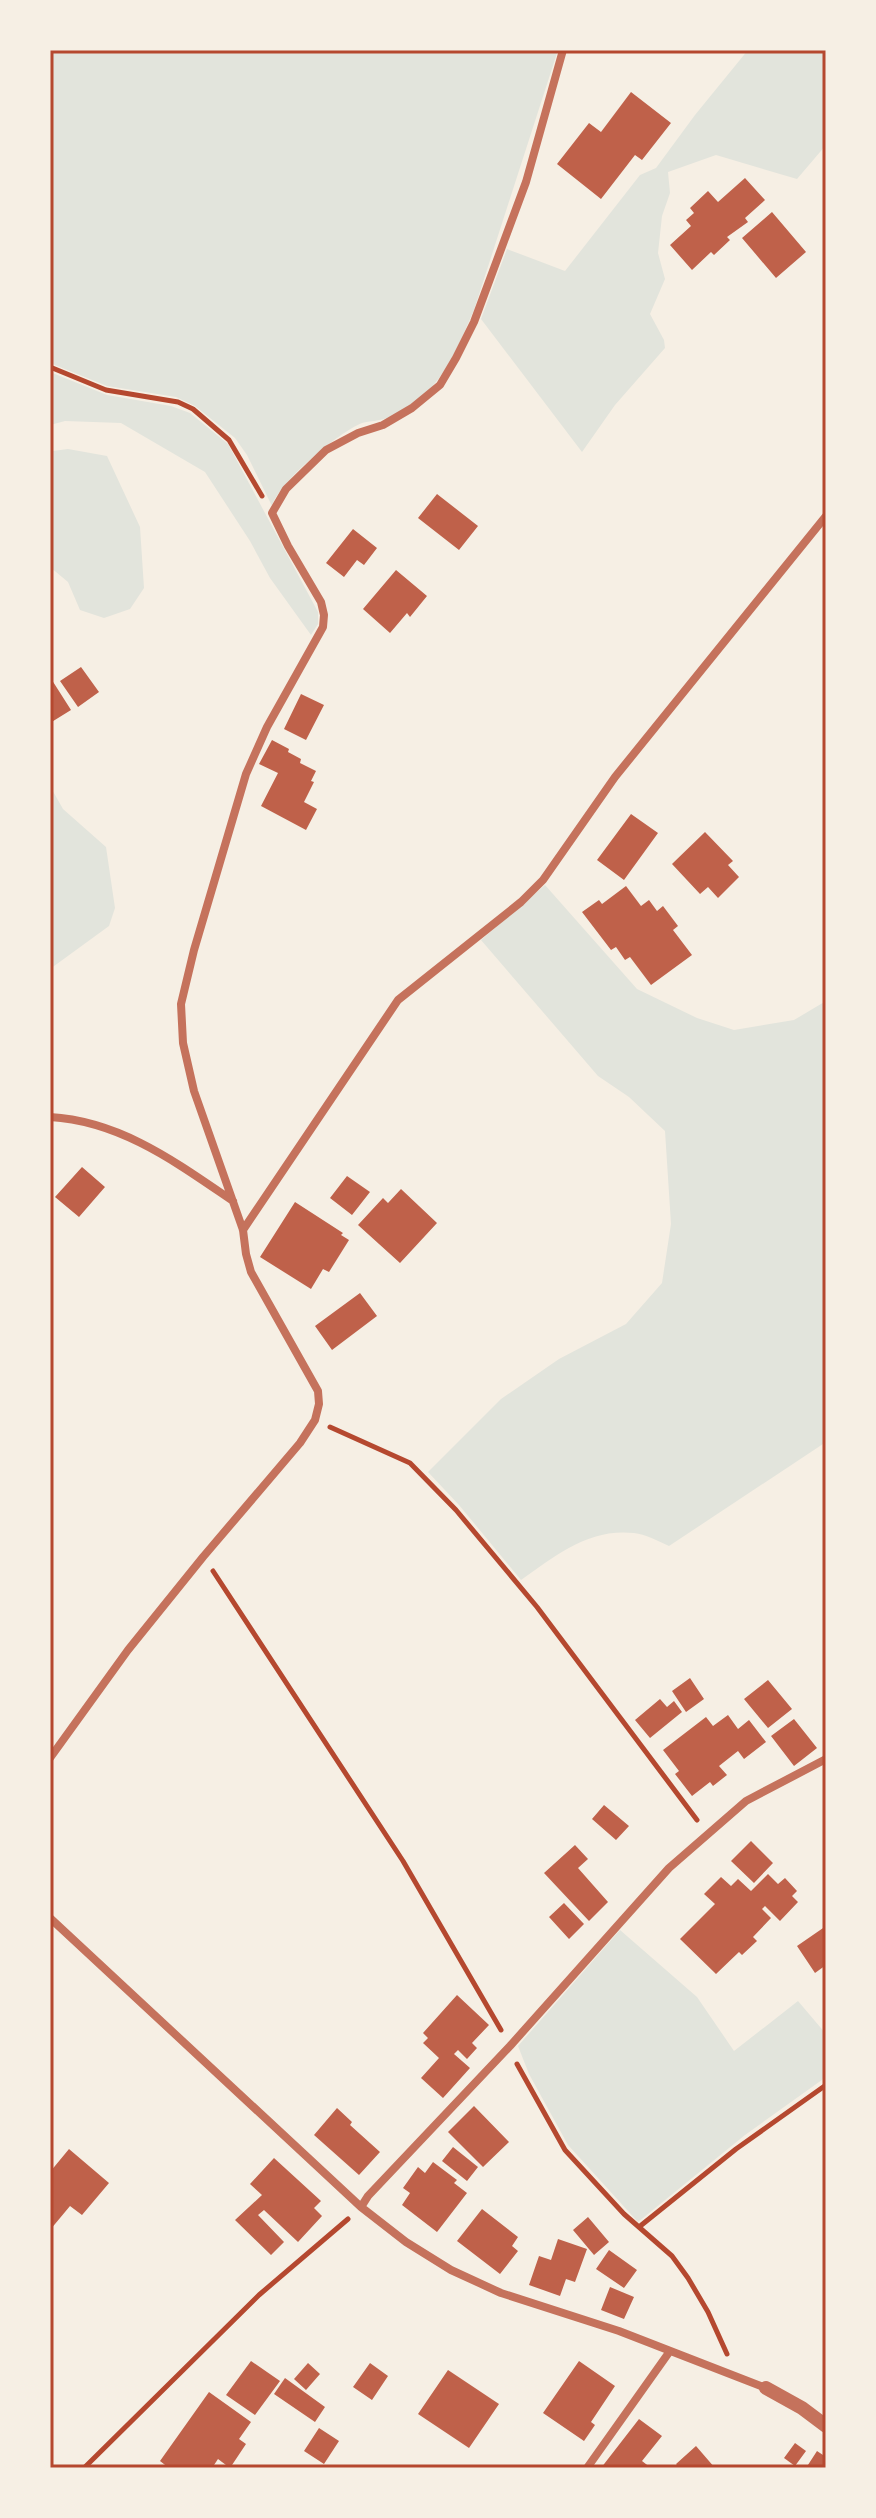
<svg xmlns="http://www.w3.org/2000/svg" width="876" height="2518" font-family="Figtree,sans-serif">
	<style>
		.green { fill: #e2e4dc }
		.building { fill: #bf614a }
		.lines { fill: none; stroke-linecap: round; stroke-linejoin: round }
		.path { stroke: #b5482f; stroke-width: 5 }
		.minor { stroke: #c5725c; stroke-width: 8 }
		.tertiary { stroke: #c5725c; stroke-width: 14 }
		.neatline { fill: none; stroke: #b5482f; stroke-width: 3 }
	</style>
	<rect width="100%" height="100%" fill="#f6efe4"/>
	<path class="green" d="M50,50H558L474,310C462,337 450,369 428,391C418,400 399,414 387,418C379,421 370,421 362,423C339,432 279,482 272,506L247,455L235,438L195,406L176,397L107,386L50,363Z
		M748,50H826V145L797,179L716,155L668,172L670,193L662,216L658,253L665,279L650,314L664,340L665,348L615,405L582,452L481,319L507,249L565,271L640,175L656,168L695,115Z
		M50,372L107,395L171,406L190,413L228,444L318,612V624L311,635L270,578L250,541L205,472L121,423L65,421L50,425Z
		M68,449L107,456L140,527L144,588L130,609L104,618L80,610L68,582L50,567V461L53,451Z
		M50,786L63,809L106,847L115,908L109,926L50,969Z
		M545,885L637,989L697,1018L734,1030L794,1020L826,1001V1442L669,1546C658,1541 645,1534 634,1533C589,1528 556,1555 521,1580L459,1505L428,1472L501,1399L559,1359L626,1324L662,1283L671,1224L665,1131L629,1097L598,1076L481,940Z
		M620,1930L697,1997L734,2051L798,2001L826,2034V2077L745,2135L638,2222L568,2145L529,2074L518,2046Z"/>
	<path class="building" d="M631,92L671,123L642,160L635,155L601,199L557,164L589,123L601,132Z
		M745,178L765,200L745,218L748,222L727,237L730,240L714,255L711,252L692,270L670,245L691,226L686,220L694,213L690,208L708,191L718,202Z
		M772,212L806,252L776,278L742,238Z
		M437,494L478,526L459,550L418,518Z
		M353,529L377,548L364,565L357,560L344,577L326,563Z
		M396,570L427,596L410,617L407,613L390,633L363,609Z
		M81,667L99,692L78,707L60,681Z
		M50,677L71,710L50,723Z
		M301,694L324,705L306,740L284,729Z
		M272,740L289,749L288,752L301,759L300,763L316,771L311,781L314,782L304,802L317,809L306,830L261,806L278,773L259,764Z
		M631,814L658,833L624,880L597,860Z
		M705,832L733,861L728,865L739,877L718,898L708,887L700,894L672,864Z
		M626,886L641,906L649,900L657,911L663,906L678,926L673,930L692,955L651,985L630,957L625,960L616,947L611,950L582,912L599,900L602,904Z
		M82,1167L105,1187L79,1217L55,1197Z
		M347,1176L370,1192L352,1215L330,1198Z
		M401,1189L437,1223L400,1263L358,1225L383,1198L388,1203Z
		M295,1202L343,1233L341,1235L349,1240L329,1272L323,1269L311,1289L260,1257Z
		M360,1293L377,1316L332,1350L315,1326Z
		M690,1678L704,1699L686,1712L672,1691Z
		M768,1680L792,1709L768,1728L744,1699Z
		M660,1699L667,1707L674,1701L682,1712L650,1738L635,1720Z
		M728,1715L738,1729L749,1720L766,1742L744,1759L738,1751L719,1766L727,1775L713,1786L710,1782L692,1796L675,1774L679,1771L663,1750L706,1717L713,1726Z
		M794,1719L817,1748L794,1766L771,1736Z
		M604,1805L629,1826L616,1840L592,1819Z
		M751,1841L773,1863L754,1883L731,1861Z
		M575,1845L588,1859L578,1868L608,1902L589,1921L544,1873Z
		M768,1874L778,1884L785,1878L797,1891L792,1896L798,1902L780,1921L765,1906L762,1909L771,1918L753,1937L757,1941L742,1955L739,1952L716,1974L680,1939L715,1904L704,1894L721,1877L731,1886L738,1879L751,1891Z
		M564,1903L584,1924L569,1939L549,1917Z
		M826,1926V1965L815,1973L797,1946Z
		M457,1995L489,2025L472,2043L477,2048L467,2059L458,2050L454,2054L470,2068L443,2098L421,2078L439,2058L423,2043L428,2038L423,2033Z
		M474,2106L509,2142L483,2167L448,2132Z
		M337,2108L352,2122L350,2125L380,2152L359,2175L314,2135Z
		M453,2147L478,2167L467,2181L442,2161Z
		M69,2149L109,2183L82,2215L70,2206L50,2230V2172Z
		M274,2158L321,2201L314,2208L322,2216L298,2242L264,2210L258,2215L284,2242L271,2255L235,2220L262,2195L250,2184Z
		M433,2162L457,2180L454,2183L467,2193L437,2232L402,2205L410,2193L403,2188L418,2167L425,2173Z
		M482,2209L518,2237L512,2246L518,2251L500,2274L457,2241Z
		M588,2217L609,2242L594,2255L573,2230Z
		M558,2239L587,2249L575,2282L566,2279L560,2296L529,2285L539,2256L551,2260Z
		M609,2250L637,2270L624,2288L596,2269Z
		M610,2287L634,2297L624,2319L601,2310Z
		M251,2361L280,2381L255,2415L226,2395Z
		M579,2361L615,2386L591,2422L595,2425L584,2441L543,2413Z
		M308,2363L320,2374L306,2390L294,2379Z
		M370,2363L388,2376L372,2400L353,2387Z
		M448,2370L499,2404L469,2448L418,2414Z
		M285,2378L325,2407L315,2422L274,2394Z
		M209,2392L251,2422L239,2439L246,2444L230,2468L218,2459L212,2468H169L160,2461Z
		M639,2419L662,2436L642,2461L651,2468H601Z
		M319,2428L339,2441L324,2464L304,2451Z
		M795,2443L806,2451L795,2466L784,2458Z
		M696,2446L715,2468H679L676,2464Z
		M817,2451L826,2457V2468H806Z"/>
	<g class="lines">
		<path class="path" d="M50,367L106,390L178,402L193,409L229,440L262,496
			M330,1427L410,1463L456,1510L537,1607L697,1820
			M213,1571L403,1861L501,2030
			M517,2064L565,2150L624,2214L672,2256L688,2278L708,2312L727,2354
			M639,2227L736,2149L826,2085
			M84,2468L259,2295L348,2219"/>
		<path class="minor" d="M50,1117C121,1121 177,1163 233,1201
			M243,1230L398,1000L521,902L543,880L615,777L826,516
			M50,1758L128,1650L203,1557L300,1443L315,1420L319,1404L318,1391L251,1272L246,1254L243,1230L194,1091L183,1043L181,1004L194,950L246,774L267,727L323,627L324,615L321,602L288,546L272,513L286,489L326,450L358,433L383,425L412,408L440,385L456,358L474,322L526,182L563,50
			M50,1918L361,2207L406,2242L451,2270L501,2293L619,2331L766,2388
			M361,2207L368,2196L510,2046L669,1868L746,1801L826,1759
			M587,2468L670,2351"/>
		<path class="tertiary" d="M766,2388L802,2408L826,2426"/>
	</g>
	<rect width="876" height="2518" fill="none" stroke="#f6efe4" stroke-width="104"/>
	<rect x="52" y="52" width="772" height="2414" class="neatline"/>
</svg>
